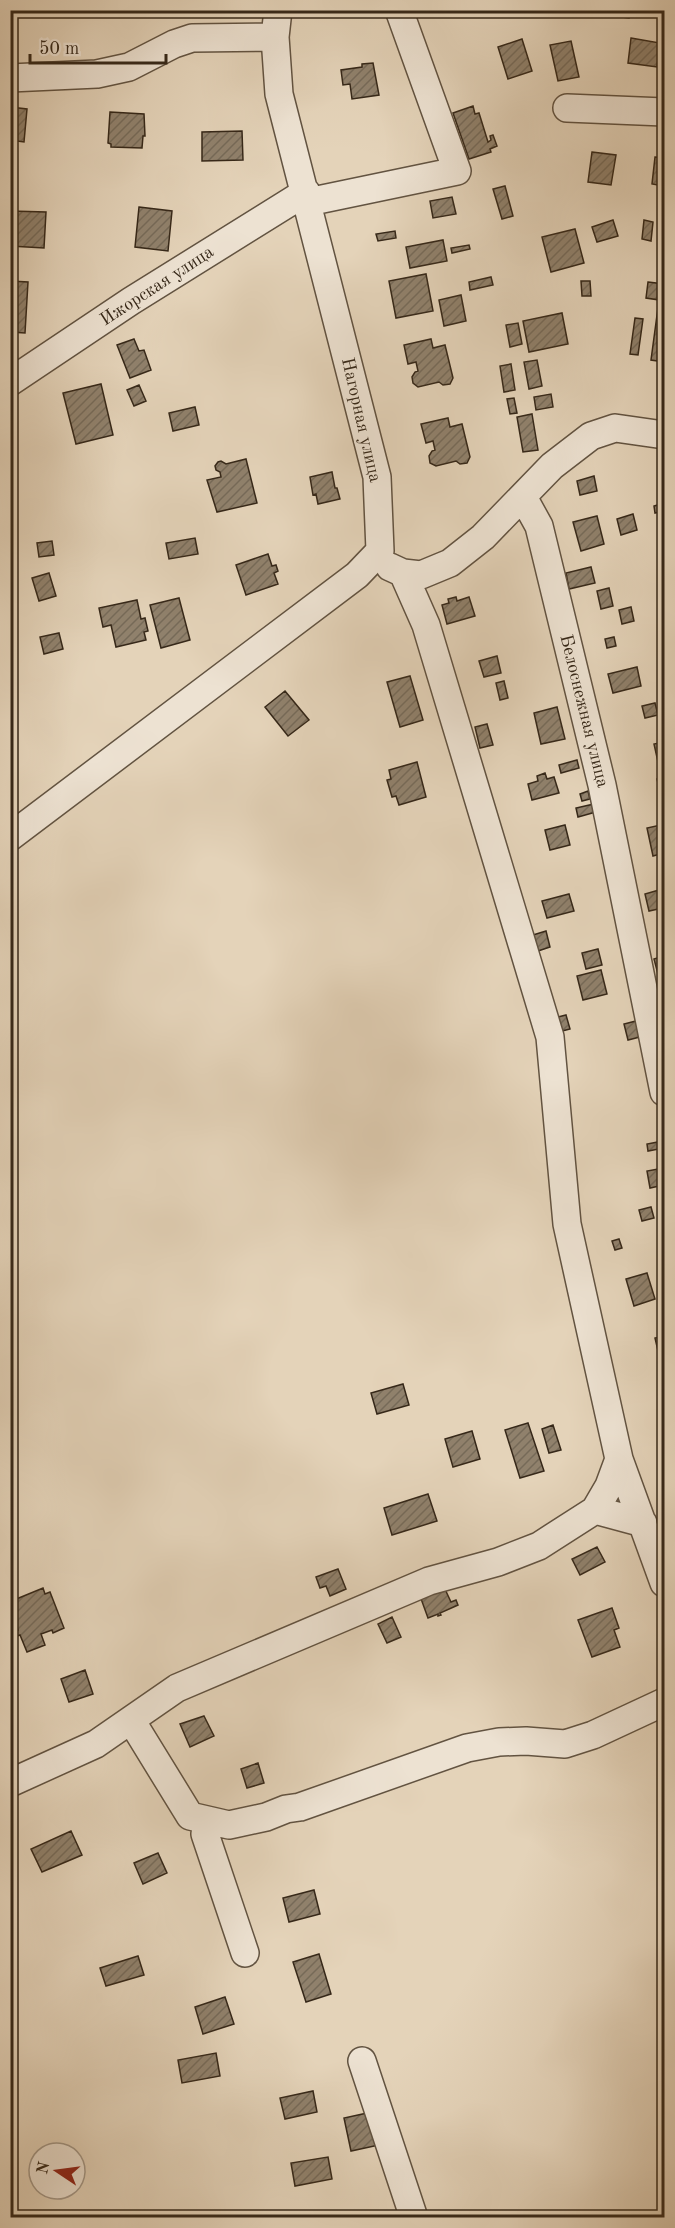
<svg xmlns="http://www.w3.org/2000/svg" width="675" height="2228" font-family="'Old Standard TT',serif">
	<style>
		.building { fill: url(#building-hatch); stroke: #362819; stroke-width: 1.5 }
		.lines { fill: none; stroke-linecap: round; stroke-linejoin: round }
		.minor-casing { stroke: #625341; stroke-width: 30 }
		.minor { stroke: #ede2d2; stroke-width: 27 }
		.labels { text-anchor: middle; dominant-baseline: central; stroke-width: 4.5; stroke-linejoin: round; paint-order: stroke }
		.street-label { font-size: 18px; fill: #362819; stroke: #ede2d2 }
	</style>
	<defs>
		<pattern id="building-hatch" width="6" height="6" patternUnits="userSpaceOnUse" patternTransform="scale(1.5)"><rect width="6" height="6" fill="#90816c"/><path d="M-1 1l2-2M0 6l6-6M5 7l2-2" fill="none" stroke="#766a58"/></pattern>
	</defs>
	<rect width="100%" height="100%" fill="#e4d3b9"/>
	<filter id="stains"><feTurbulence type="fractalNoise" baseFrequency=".00333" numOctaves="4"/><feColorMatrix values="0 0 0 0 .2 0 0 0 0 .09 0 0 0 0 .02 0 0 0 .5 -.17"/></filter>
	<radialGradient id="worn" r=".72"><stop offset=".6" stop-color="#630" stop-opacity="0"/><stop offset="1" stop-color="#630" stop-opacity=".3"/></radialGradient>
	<path class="building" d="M606,10H630L629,18L605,15Z
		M631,38L660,43L657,67L628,63Z
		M522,39L532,71L508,79L498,47Z
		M571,41L579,77L558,81L550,45Z
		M373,63L379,95L352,99L350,84L343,85L341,70L362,67V64Z
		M473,106L475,114L479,113L488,142L491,140L490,136L493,135L497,146L490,149L491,152L469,159L453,113Z
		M10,107L27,109L24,142L10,140Z
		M110,112L144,114L145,136H143L142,148L111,147V144L108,143Z
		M242,131L243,160L202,161V132Z
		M592,152L616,155L611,185L588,182Z
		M655,157L664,158V186L652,184Z
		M505,186L513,216L502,219L493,189Z
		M452,197L456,214L433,218L430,201Z
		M139,207L172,211L168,251L135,247Z
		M10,211L46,212L44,248L10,246Z
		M613,220L618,236L597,242L592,227Z
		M644,220L653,222L651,241L642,239Z
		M575,229L584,263L551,272L542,237Z
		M395,231L396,238L378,241L376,234Z
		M443,240L447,261L410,268L406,247Z
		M469,245L470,249L452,253L451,248Z
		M426,274L433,311L396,318L389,281Z
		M491,277L493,285L470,290L469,282Z
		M10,281L28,282L25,333L10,332Z
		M581,281H590L591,296H582Z
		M648,282L664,284V362L651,360L659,300L646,298Z
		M461,295L466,321L444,326L439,300Z
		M562,313L568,344L529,352L523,321Z
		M635,318L643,319L638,355L630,354Z
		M518,323L522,344L510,347L506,325Z
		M134,339L139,351L144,350L151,370L130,378L117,345Z
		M431,339L433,348L445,345L453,378L450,384L443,385L439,382L418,387L413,383L412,377L415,372L418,371L416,362L408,364L404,345Z
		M537,360L542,386L529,389L524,362Z
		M511,364L515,390L504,392L500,366Z
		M101,384L113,435L76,444L63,393Z
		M139,385L146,401L134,406L127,390Z
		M551,394L553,407L536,410L534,397Z
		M514,398L517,413L510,414L507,399Z
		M195,407L199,425L173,431L169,413Z
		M532,414L538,450L523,452L517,417Z
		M448,418L450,427L462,424L470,457L467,463L460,464L456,461L436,466L430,463L429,456L432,451L435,450L433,441L426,443L421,424Z
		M246,459L257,503L217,512L207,480L221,477L220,472L216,470L215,466L218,462L221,461L226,464Z
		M332,472L335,488H337L340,499L318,504L316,494L313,495L310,477Z
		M594,476L597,491L580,495L577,481Z
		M664,503V511L655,513L654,506Z
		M633,514L637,530L621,535L617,519Z
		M597,516L604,544L581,551L573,522Z
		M195,538L198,554L169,559L166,543Z
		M52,541L54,555L39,557L37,543Z
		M268,554L272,566L276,565L278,571L274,573L278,584L246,595L236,565Z
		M591,567L595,583L569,589L566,573Z
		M49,573L56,596L39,601L32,578Z
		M609,588L613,606L601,609L597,591Z
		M456,597L457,601L469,597L475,616L447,624L442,605L449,603L448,599Z
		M179,598L190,640L161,648L150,605Z
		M137,600L141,619L145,618L148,631L144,632L146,640L116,647L111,625L103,627L99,608Z
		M631,607L634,621L622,624L619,610Z
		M59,633L63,649L44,654L40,637Z
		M614,637L616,646L607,648L605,639Z
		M497,656L501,673L484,677L479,661Z
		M637,667L641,686L613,693L608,674Z
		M410,676L423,720L400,727L387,682Z
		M504,681L508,698L500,700L496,683Z
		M285,691L309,720L288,736L265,707Z
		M655,703L658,715L645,718L642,706Z
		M557,707L565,739L541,744L534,713Z
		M487,724L493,745L480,748L475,727Z
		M664,742V760L658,762L654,744Z
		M577,760L579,768L561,773L559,765Z
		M417,762L426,797L399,805L396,796L392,797L387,780L391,779L389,770Z
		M545,773L547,779L554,777L559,793L532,800L528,784L538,781L537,776Z
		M664,777V794L661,795L657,779Z
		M588,791L590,799L582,801L580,794Z
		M594,804L596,812L578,817L576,808Z
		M664,820V853L653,856L647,828L661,825L660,821Z
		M565,825L570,845L550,850L545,830Z
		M659,890L663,908L649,911L645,894Z
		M569,894L574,911L547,918L542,901Z
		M546,931L550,947L538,951L533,935Z
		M598,949L602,965L586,969L582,953Z
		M664,956V977L659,978L654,959Z
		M601,970L607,994L583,1000L577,976Z
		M566,1015L570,1029L562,1031L558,1017Z
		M636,1021L640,1037L628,1040L624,1024Z
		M658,1142L659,1149L648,1151L647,1144Z
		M664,1168V1185L650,1188L647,1171Z
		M651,1207L654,1218L642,1221L639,1210Z
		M619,1239L622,1248L615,1250L612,1241Z
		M647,1273L655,1299L634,1306L626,1279Z
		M664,1336V1354L659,1355L655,1338Z
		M403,1384L409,1405L377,1414L371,1393Z
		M528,1423L544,1471L520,1478L505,1430Z
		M553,1425L561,1450L549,1453L542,1429Z
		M472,1431L480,1459L453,1467L445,1439Z
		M428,1494L437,1521L392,1535L384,1508Z
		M597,1547L605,1562L580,1575L572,1559Z
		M338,1569L346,1589L330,1596L326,1586L320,1588L316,1577Z
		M444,1587L451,1602L456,1600L458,1605L440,1613L441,1615L438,1616V1614L428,1618L420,1596Z
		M43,1588L45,1594L50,1592L64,1628L53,1633L52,1630L41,1634L45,1645L27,1652L20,1635L17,1636L15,1631L18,1630L13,1619L16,1618L12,1610L17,1608L14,1600Z
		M612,1608L619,1628L614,1630L620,1647L592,1657L578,1620Z
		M392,1617L401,1637L387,1643L378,1624Z
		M85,1670L93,1694L69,1702L61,1679Z
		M204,1716L214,1736L190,1747L180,1724Z
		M258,1763L264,1783L247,1788L241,1769Z
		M71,1831L82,1855L42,1872L31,1849Z
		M158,1853L167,1873L143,1884L134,1863Z
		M314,1890L320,1914L289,1922L283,1898Z
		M319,1954L331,1994L306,2002L293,1962Z
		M138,1956L144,1975L106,1986L100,1968Z
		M225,1997L234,2024L203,2034L195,2007Z
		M216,2053L220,2076L182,2083L178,2060Z
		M313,2091L317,2112L285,2119L280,2098Z
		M372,2112L379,2145L351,2151L344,2118Z
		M328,2157L332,2179L295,2186L291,2163Z"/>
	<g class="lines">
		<defs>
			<path id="minor" d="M10,78L97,74L129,67L174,44L192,38L275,37
				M567,108L664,112
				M308,202L457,171L399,10
				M10,382L131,301L306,192
				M523,497L539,526L602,785L664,1092
				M390,567L403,573L421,575L450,563L483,537L552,466L591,436L615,428L664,435
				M403,573L426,625L550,1037L567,1224L619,1459L664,1583
				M10,837L357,575L380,551L377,477L279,94L275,37L278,10
				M595,1510L609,1486L619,1459
				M131,1720L190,1816L229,1825L266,1817L286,1809L300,1807L467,1748L499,1742L526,1741L565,1744L593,1735L664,1702
				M10,1783L96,1744L177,1688L429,1581L498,1562L539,1546L595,1510L643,1523
				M207,1821L205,1834L245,1953
				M362,2061L414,2218"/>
		</defs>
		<use href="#minor" class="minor-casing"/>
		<use href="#minor" class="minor"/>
	</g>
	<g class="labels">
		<g class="street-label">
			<text transform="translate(157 286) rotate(-33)">Ижорская улица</text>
			<text transform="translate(361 420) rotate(77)">Нагорная улица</text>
			<text transform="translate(584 711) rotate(76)">Белоснежная улица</text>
		</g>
	</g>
	<rect width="675" height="2228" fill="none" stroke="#e4d3b9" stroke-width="36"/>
	<rect x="12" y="12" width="651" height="2204" fill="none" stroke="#362819" stroke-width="3"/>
	<rect x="18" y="18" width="639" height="2192" fill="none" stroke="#362819" stroke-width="1.5"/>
	<g transform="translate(57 2171) rotate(283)"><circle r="28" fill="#ede2d2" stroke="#a49888" stroke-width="1.5"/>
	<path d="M0-4.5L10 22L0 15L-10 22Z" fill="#8f2418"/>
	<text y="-9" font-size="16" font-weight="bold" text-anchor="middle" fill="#362819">N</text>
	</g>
	<path d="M30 54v9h136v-9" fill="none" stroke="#362819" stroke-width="3"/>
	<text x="39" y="54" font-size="18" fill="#362819" stroke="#ede2d2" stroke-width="4.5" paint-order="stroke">50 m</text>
	<rect width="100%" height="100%" filter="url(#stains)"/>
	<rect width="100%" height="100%" fill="url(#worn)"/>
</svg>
